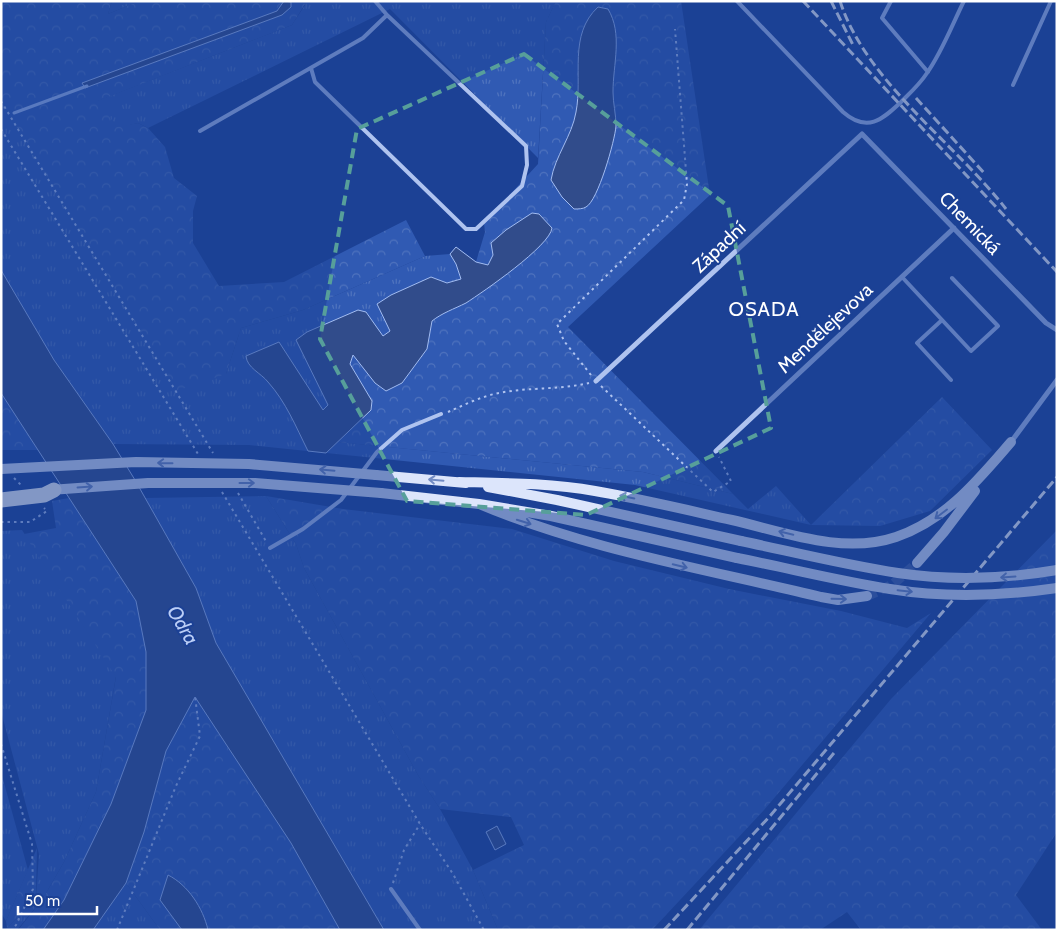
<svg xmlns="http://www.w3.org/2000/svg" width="1058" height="931" font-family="Cabin,sans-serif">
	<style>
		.grass { fill: url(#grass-tufts) }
		.forest { fill: url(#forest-crowns); fill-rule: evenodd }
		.water { fill: #314c8b; stroke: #a2bcf1 }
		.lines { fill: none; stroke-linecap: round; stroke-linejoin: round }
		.stream { stroke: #a2bcf1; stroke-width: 3 }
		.secondary-tunnel { stroke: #3e5ea5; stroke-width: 10; stroke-dasharray: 10 5; stroke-linecap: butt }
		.path { stroke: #afc3ef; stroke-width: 2; stroke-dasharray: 2.5 4; stroke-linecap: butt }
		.lane { stroke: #afc3ef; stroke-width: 4 }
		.street { stroke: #afc3ef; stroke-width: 5 }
		.secondary { stroke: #dce5fb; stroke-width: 10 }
		.rail { stroke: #fff; stroke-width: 3; stroke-dasharray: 9 4; stroke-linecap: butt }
		.secondary-bridge { stroke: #dce5fb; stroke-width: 10 }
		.highway-bridge { stroke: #fff; stroke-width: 15 }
		.oneway { stroke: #728bc3 }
		.marked { fill: none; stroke: #579f9a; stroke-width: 4; stroke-dasharray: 10 6; stroke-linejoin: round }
		.labels { text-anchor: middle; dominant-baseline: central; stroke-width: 4; stroke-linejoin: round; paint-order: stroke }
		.street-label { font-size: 19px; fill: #fff; stroke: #1c4195 }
		.neighbourhood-label { font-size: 20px; letter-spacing: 1px; fill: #fff; stroke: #1c4195 }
		.water-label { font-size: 20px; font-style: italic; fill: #bbcef6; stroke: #1c4195 }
	</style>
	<defs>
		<pattern id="grass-tufts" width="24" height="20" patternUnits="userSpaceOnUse" patternTransform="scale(1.25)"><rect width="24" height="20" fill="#305ab3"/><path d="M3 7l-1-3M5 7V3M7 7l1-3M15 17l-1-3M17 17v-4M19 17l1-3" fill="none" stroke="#4f73be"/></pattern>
		<pattern id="forest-crowns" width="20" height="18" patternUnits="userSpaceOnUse" patternTransform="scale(1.25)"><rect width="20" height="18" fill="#305ab3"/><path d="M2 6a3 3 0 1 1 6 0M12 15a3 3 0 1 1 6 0" fill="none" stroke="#4f73be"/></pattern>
	</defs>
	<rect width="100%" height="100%" fill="#1c4195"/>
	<path class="grass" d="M112,1H139L108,14Z
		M301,1H556L546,22L538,158L390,9L148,128L138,123L117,128L97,101L292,25L305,5Z
		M1,101L226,374L241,328L303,310L425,256L450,254L456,247L476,262L488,266L350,364L372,401L338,442L643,472L733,494L748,509L776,486L811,525L635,485L249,445L113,444L54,360L1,270Z
		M266,496L296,544L304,568L418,775L440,809L473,870L498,930H384L216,643L196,588L145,498Z
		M22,530L116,676L96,792L64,862L42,900L17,930H5L36,898L39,854L1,711V531Z
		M1,772L28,870L6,921L1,913Z
		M126,883L160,930H93Z"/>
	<path class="forest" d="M1,1H112L108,14L139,1H301L305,4L292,25L98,101L117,127L138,123L148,128L165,147L174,178L197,196L193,211V243L219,286L284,282L406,220L425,256L303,310L241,328L226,374L176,391L1,101Z
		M556,1H681L710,195L568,327L733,494L643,472L337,442L371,410L372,401L350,364L354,354L375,383L386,391L402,383L427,349L432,321L488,266L476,262L485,232L484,223L538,164L546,22ZM598,7L613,92L616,127L571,131C574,122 577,113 577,104C581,71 571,32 598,7Z
		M1,393L38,450H1Z
		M942,397L992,450L930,511L880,526L811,525Z
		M266,496L343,509L512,529L614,561L729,589L841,611L907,628L931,613L764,810L652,930H498L473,870L524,845L511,817L440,809L418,775L304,568L296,544Z
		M69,498L136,601L146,652V710L111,805L64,900L43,930H18L42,900L64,862L96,792L116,677L24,534L56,528L52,501Z
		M1057,530V832L1016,895L1042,930H861L847,912L820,930H699L891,699Z
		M195,696L291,843L340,930H160L126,883L144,832L166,751Z
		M37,848L36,898L7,928L6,921Z"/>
	<path class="water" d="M284,1L291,2V7L282,15L85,88L82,83L277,11Z
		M598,7L608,9C623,34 613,64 613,92C613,103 616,114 616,126C615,140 598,201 586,207C583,209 578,209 574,209L562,197L551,180C555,156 572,136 576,112C583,76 568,35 598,7Z
		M532,213L539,214L552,228C550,246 483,292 466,303C454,309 442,313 432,321L427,349L402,383L386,391L375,383L353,355L350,364L372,401L371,410L326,453L308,451C296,427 286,402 268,382C261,373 247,368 246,356L279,342L323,410L328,405L296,340L307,332L358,310L366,312L383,336L390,331L377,304L391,295L431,277L447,283L461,279L456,264L450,254L456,247L476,262L488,265L493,255L491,243L506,230Z
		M1,270L54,360L113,444L135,480L196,588L216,643L384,930H340L291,843L195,697L166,751L144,832L126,883L93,930H43L64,900L111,804L146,710V652L136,601L1,393Z
		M497,826L506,844L495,850L486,832Z
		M168,875C188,885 203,908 208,930H182L160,900Z"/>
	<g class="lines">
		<path class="stream" d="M14,113L87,86"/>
		<path class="secondary-tunnel" d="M867,596L892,585L917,563"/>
		<path class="path" d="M1,101L213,453
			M1,129L198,454
			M591,375L564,341L557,324L684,200L687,184L675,29
			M601,386L713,492L731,481L719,457
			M448,412C464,405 482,396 499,393C529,387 559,390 589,383
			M14,478L21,485
			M222,492L420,824L453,874L484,930
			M238,493L267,543
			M1,522H30L47,511L44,508
			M1,744L32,844L33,889L16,925L12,930
			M393,883L404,850L420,824
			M117,930L176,786L200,736L195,696"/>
		<path class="lane" d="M737,1L843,112C867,133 882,120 901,102C910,93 920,84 927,73C942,52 952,25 964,1
			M891,1L882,18L928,72
			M311,68L315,82L466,229H476L522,186L527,165L526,146L387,15
			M1013,85L1051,1
			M200,131L363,38L387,15L375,1
			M902,277L971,351L998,326L952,278
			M942,320L917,343L951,380
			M270,548L303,529L341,500L377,452L402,430L441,414
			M391,889L420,930"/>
		<path class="street" d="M596,381L862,134L1046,323L1057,330
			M1011,442L1057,380
			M716,451L954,228"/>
		<path class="secondary" d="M376,475L466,483
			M459,482C504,483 551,483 595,491C641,499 687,510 732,520C784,532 843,555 896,537C946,520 978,480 1011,442
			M488,487L557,500L741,541
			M381,493L479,504L551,516L737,558
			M479,504C588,550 706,569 821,597L838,600L867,596
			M917,563L944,532L975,491"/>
		<path class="rail" d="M803,1L1057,272
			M831,1L853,45
			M840,1C866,82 955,143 1006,209
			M916,98L985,174
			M664,930L770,816L1057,477
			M687,930L834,753"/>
		<path class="secondary-bridge" d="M1,469L136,462L249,464L376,475
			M50,490L148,483H255L381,493
			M741,541C793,552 845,565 898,573C951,581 1004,579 1057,570
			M737,558C788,568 839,581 890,589C945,598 1002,596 1057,588"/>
		<path class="highway-bridge" d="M1,500L44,495L54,490"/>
	</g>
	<defs><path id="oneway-shaft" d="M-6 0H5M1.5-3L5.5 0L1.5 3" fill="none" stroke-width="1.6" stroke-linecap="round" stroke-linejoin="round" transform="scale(1.25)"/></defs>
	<g class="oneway">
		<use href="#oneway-shaft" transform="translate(165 463) rotate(-179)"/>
		<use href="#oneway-shaft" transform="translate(327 470) rotate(-175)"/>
		<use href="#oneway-shaft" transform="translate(436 480) rotate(-175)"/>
		<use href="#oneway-shaft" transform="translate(247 483)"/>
		<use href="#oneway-shaft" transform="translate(85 487) rotate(-4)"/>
		<use href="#oneway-shaft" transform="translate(627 497) rotate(-169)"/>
		<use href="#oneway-shaft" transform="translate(941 514) rotate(143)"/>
		<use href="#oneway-shaft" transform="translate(524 522) rotate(17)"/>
		<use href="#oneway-shaft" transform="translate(786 533) rotate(-167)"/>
		<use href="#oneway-shaft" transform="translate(680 566) rotate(14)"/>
		<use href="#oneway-shaft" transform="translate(1008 577) rotate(176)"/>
		<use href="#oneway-shaft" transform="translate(905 591) rotate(6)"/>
		<use href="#oneway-shaft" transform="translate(839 599) rotate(1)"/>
	</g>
	<path d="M0 0H1058V931H0ZM524,54L728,206L771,428L586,515L407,501L320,339L357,129Z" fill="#1c4195" fill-opacity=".55" fill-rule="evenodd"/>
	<path class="marked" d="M524,54L728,206L771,428L586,515L407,501L320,339L357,129Z"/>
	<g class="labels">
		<g class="street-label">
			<text transform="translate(970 223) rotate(46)">Chemická</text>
			<text transform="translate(719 247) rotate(-43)">Západní</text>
			<text transform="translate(825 328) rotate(-43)">Mendělejevova</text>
		</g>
		<g class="neighbourhood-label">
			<text x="764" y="309">OSADA</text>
		</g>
		<g class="water-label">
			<text transform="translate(183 625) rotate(60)">Odra</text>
		</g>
	</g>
	<rect width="1058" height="931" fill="none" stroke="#ffffff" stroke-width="5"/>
	<path d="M18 906v8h79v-8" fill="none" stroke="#ffffff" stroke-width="2.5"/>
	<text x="25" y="906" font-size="15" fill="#ffffff" stroke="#1c4195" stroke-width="4" paint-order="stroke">50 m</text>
</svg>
